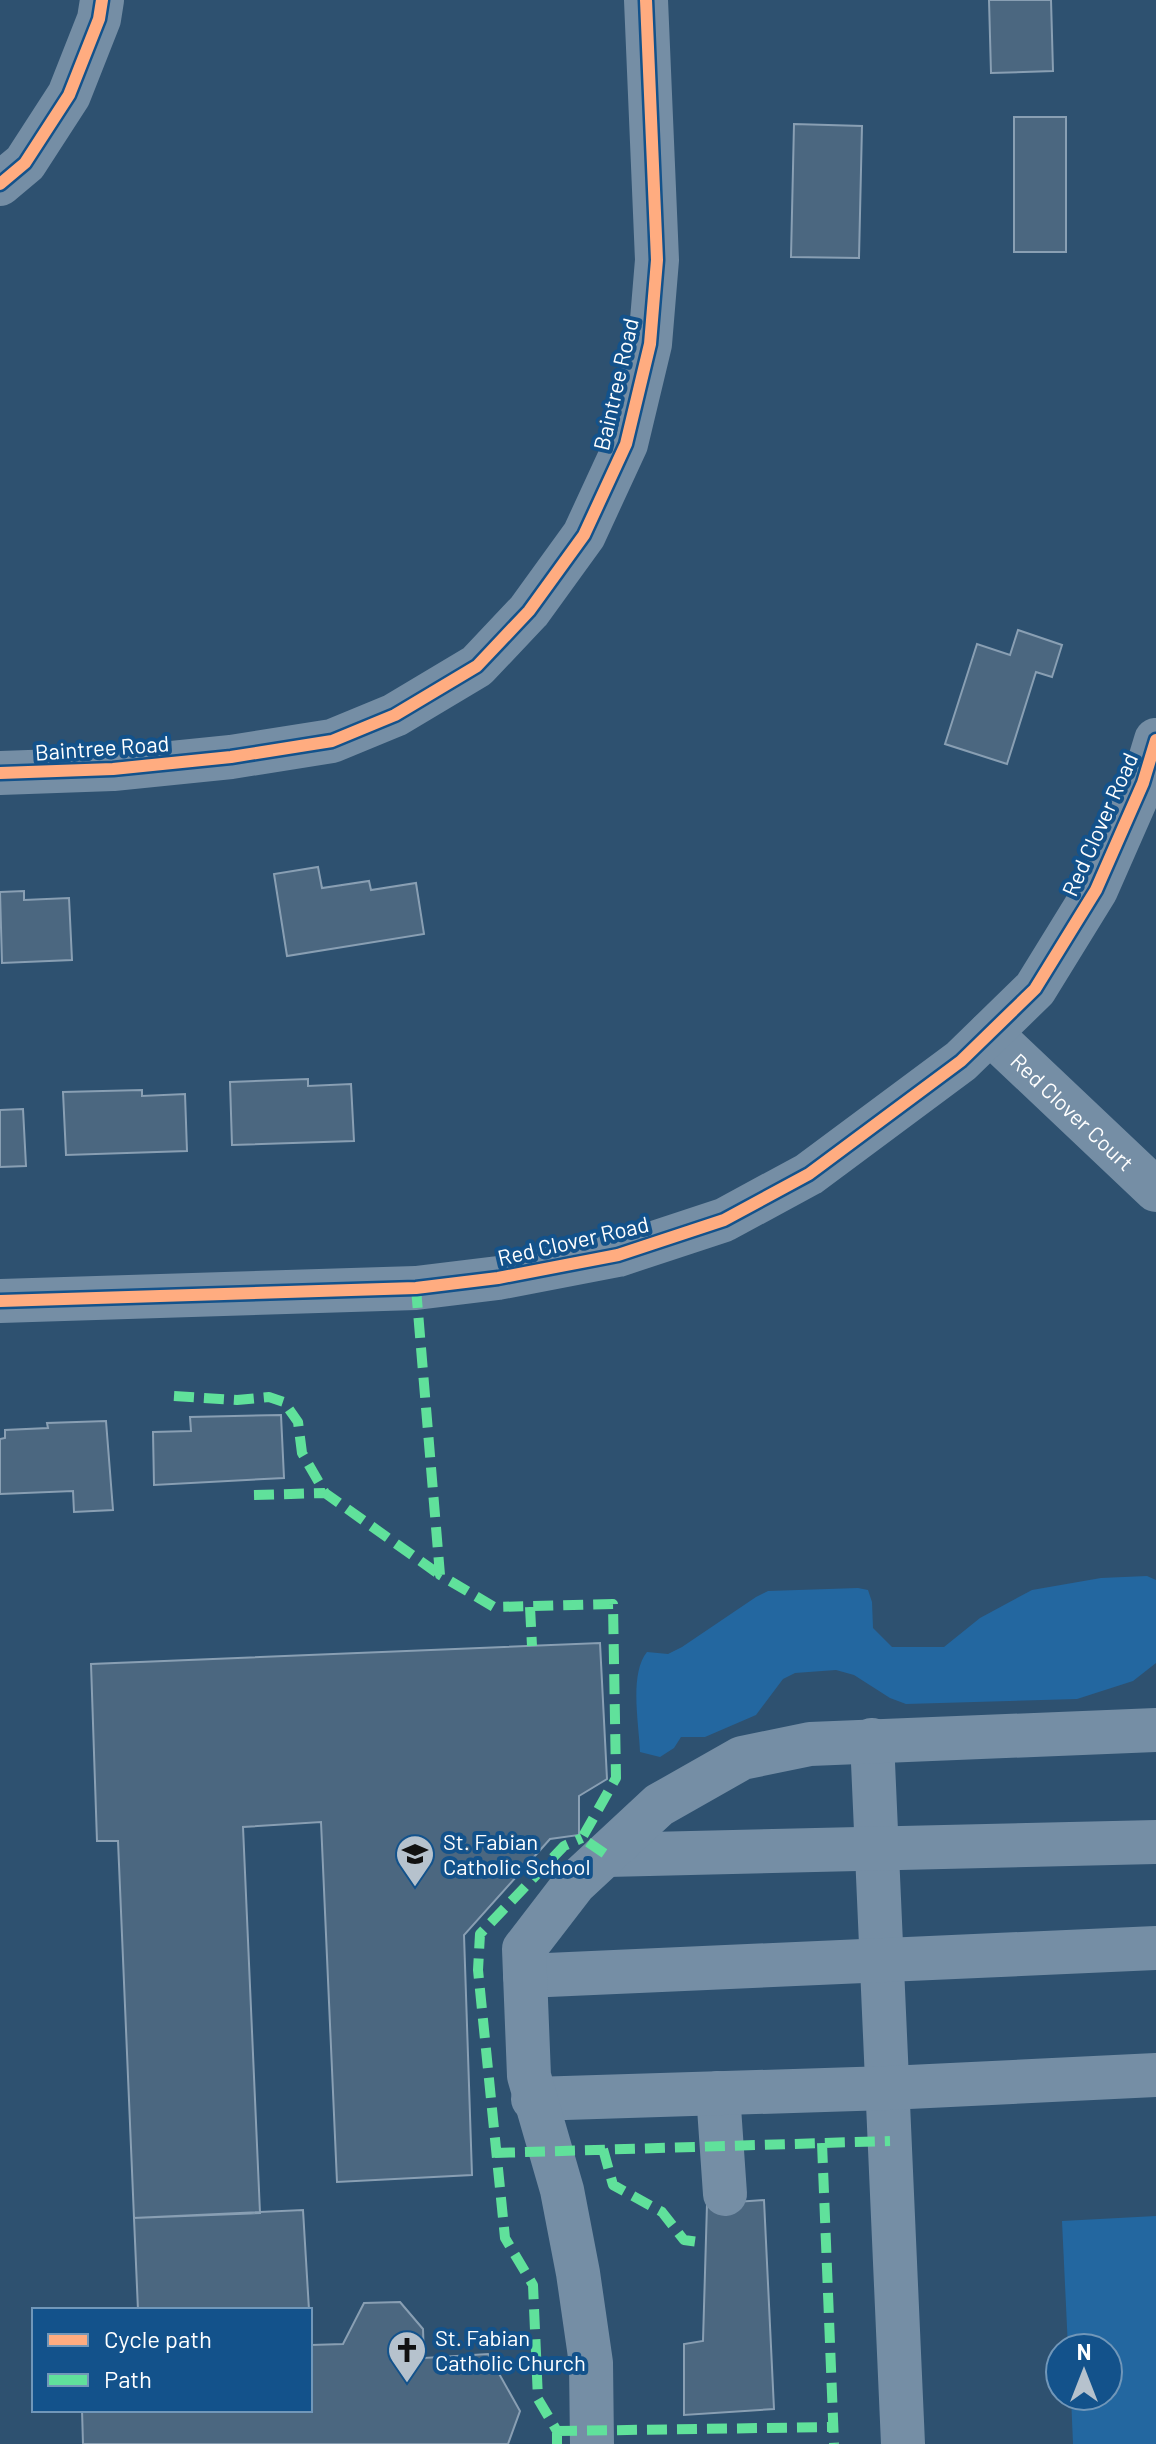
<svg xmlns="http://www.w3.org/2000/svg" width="1156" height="2444" font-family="Barlow,sans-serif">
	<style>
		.green { fill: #2367a0 }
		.building { fill: #4b6780; stroke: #899fb3; stroke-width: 2 }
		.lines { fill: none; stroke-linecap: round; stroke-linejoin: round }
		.minor { stroke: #758ea5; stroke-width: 44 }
		.quiet { stroke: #60e19b; stroke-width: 10; stroke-dasharray: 20 10; stroke-linecap: butt }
		.cycleway-casing { stroke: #13528b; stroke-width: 17 }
		.cycleway { stroke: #ffac80; stroke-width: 12 }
		.labels { text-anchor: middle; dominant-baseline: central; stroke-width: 8; stroke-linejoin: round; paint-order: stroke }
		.street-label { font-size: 22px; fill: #fff; stroke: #13528b }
		.poi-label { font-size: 22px; fill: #fff; stroke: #13528b; text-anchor: start }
	</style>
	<rect width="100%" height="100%" fill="#2e5170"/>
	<path class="green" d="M1147,1576L1156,1580V1663L1133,1681L1077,1699L906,1704L890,1698L854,1675L836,1670L795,1673L783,1679L756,1715L705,1737H681L674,1748L660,1757L640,1752C639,1724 629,1674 647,1652L668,1654L682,1647L756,1597L768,1591L858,1588L868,1590L872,1602L873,1628L892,1647H944L980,1618L1032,1590L1101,1578Z
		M1156,2216V2444H1073L1071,2396H1108V2348H1068L1062,2221Z"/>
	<path class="building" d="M989,0H1051L1053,71L991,73Z
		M1014,117H1066V252H1014Z
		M794,124L862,126L859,258L791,257Z
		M1018,630L1062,645L1052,677L1036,672L1007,764L945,744L977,644L1010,655Z
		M318,867L322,888L369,881L371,890L416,883L424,934L287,956L274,874Z
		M24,891V900L69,898L72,960L2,963L0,892Z
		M308,1079V1086L351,1084L354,1141L232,1145L230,1082Z
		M142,1090V1096L185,1094L187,1151L66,1155L63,1092Z
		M23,1109L26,1166L0,1167V1110Z
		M281,1415L284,1478L154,1485L153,1432L191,1431L190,1417Z
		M106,1421L113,1510L74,1512L73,1491L0,1494V1439L5,1438V1430L48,1428L47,1423Z
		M600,1643L607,1779L579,1796V1835L550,1839L464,1935L472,2175L337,2182L321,1822L243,1827L260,2213L134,2218L118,1841H97L91,1664Z
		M764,2200L774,2409L684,2415V2344L703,2341L707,2204Z
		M303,2210L309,2310H138L134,2218Z
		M400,2302L423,2329L424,2358L488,2354L520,2411L508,2444H83L82,2410H310V2328L311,2345L343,2344L364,2303Z"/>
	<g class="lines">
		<g class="minor">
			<path d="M0,184L25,163L69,95L99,19L102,0"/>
			<path d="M0,773L113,769L231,757L332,741L395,715L477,666L529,611L584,535L626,444L650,344L657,260L646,0"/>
			<path id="s1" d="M990,1033L1156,1190"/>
			<path d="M0,1301L416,1288L498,1278L618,1255L724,1220L809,1174L961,1061L1035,989L1096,890L1143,783L1156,740"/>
			<path d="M872,1740L903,2444"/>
			<path d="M607,1855L1156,1842"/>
			<path d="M525,1976L1156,1948"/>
			<path d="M718,2093L725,2194"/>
			<path d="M533,2099L888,2088L1156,2075"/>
			<path d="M592,2444L591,2363L578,2273L562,2190L529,2076L524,1949L574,1884L659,1805L742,1758L810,1744L1156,1730"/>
		</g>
		<path class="quiet" d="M416,1288L440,1575L494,1607L613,1604L616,1778L582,1838L607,1855
			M174,1396L237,1400L269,1397L284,1402L298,1422L302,1453L325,1493L440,1575
			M254,1495L325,1493
			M530,1607L532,1646
			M822,2143L834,2444
			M603,2149L613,2185L662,2212L684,2240L698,2242
			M495,2153L890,2141
			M557,2431L833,2427
			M557,2444V2431L538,2399L533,2285L505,2238L478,1970L480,1934L564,1846L582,1838"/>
		<defs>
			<path id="cycleway" d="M0,184L25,163L69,95L99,19L102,0
				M0,773L113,769L231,757L332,741L395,715L477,666L529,611L584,535L626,444L650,344L657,260L646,0
				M0,1301L416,1288L498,1278L618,1255L724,1220L809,1174L961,1061L1035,989L1096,890L1143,783L1156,740"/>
		</defs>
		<use href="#cycleway" class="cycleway-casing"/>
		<use href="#cycleway" class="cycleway"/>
	</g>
	<defs>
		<symbol id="school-pin" viewBox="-11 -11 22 30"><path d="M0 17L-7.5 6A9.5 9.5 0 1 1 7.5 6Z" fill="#b6c2cd" stroke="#13528b"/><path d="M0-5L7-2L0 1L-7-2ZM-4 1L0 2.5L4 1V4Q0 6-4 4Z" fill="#111"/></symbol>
		<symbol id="church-pin" viewBox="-11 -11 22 30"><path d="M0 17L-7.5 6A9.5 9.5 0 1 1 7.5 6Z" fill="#b6c2cd" stroke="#13528b"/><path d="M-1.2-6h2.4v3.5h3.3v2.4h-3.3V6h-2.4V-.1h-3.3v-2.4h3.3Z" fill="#111"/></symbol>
	</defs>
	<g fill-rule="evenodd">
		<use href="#school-pin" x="393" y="1832" width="44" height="60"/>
		<use href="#church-pin" x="385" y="2328" width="44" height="60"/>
	</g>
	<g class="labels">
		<g class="street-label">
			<text transform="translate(615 384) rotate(-77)">Baintree Road</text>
			<text transform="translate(102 747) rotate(-4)">Baintree Road</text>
			<text transform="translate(1099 824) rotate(-66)">Red Clover Road</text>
			<text stroke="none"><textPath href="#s1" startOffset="114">Red Clover Court</textPath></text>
			<text transform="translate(573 1240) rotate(-13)">Red Clover Road</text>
		</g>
		<g class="poi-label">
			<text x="443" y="1841">St. Fabian<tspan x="443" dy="25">Catholic School</tspan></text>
			<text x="435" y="2337">St. Fabian<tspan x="435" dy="25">Catholic Church</tspan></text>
		</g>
	</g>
	<rect x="32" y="2308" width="280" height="104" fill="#13528b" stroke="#7197b9" stroke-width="2"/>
	<rect x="48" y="2334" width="40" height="12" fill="#ffac80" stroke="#7197b9" stroke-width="2"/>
	<text x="104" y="2348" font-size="24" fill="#ffffff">Cycle path</text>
	<rect x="48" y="2374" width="40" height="12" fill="#60e19b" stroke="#7197b9" stroke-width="2"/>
	<text x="104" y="2388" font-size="24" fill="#ffffff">Path</text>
	<g transform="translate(1084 2372)"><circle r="38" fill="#13528b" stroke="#7197b9" stroke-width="2"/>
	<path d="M0-6L14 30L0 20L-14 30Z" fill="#b6c2cd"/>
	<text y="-12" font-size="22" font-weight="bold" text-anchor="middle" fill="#ffffff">N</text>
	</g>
</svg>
